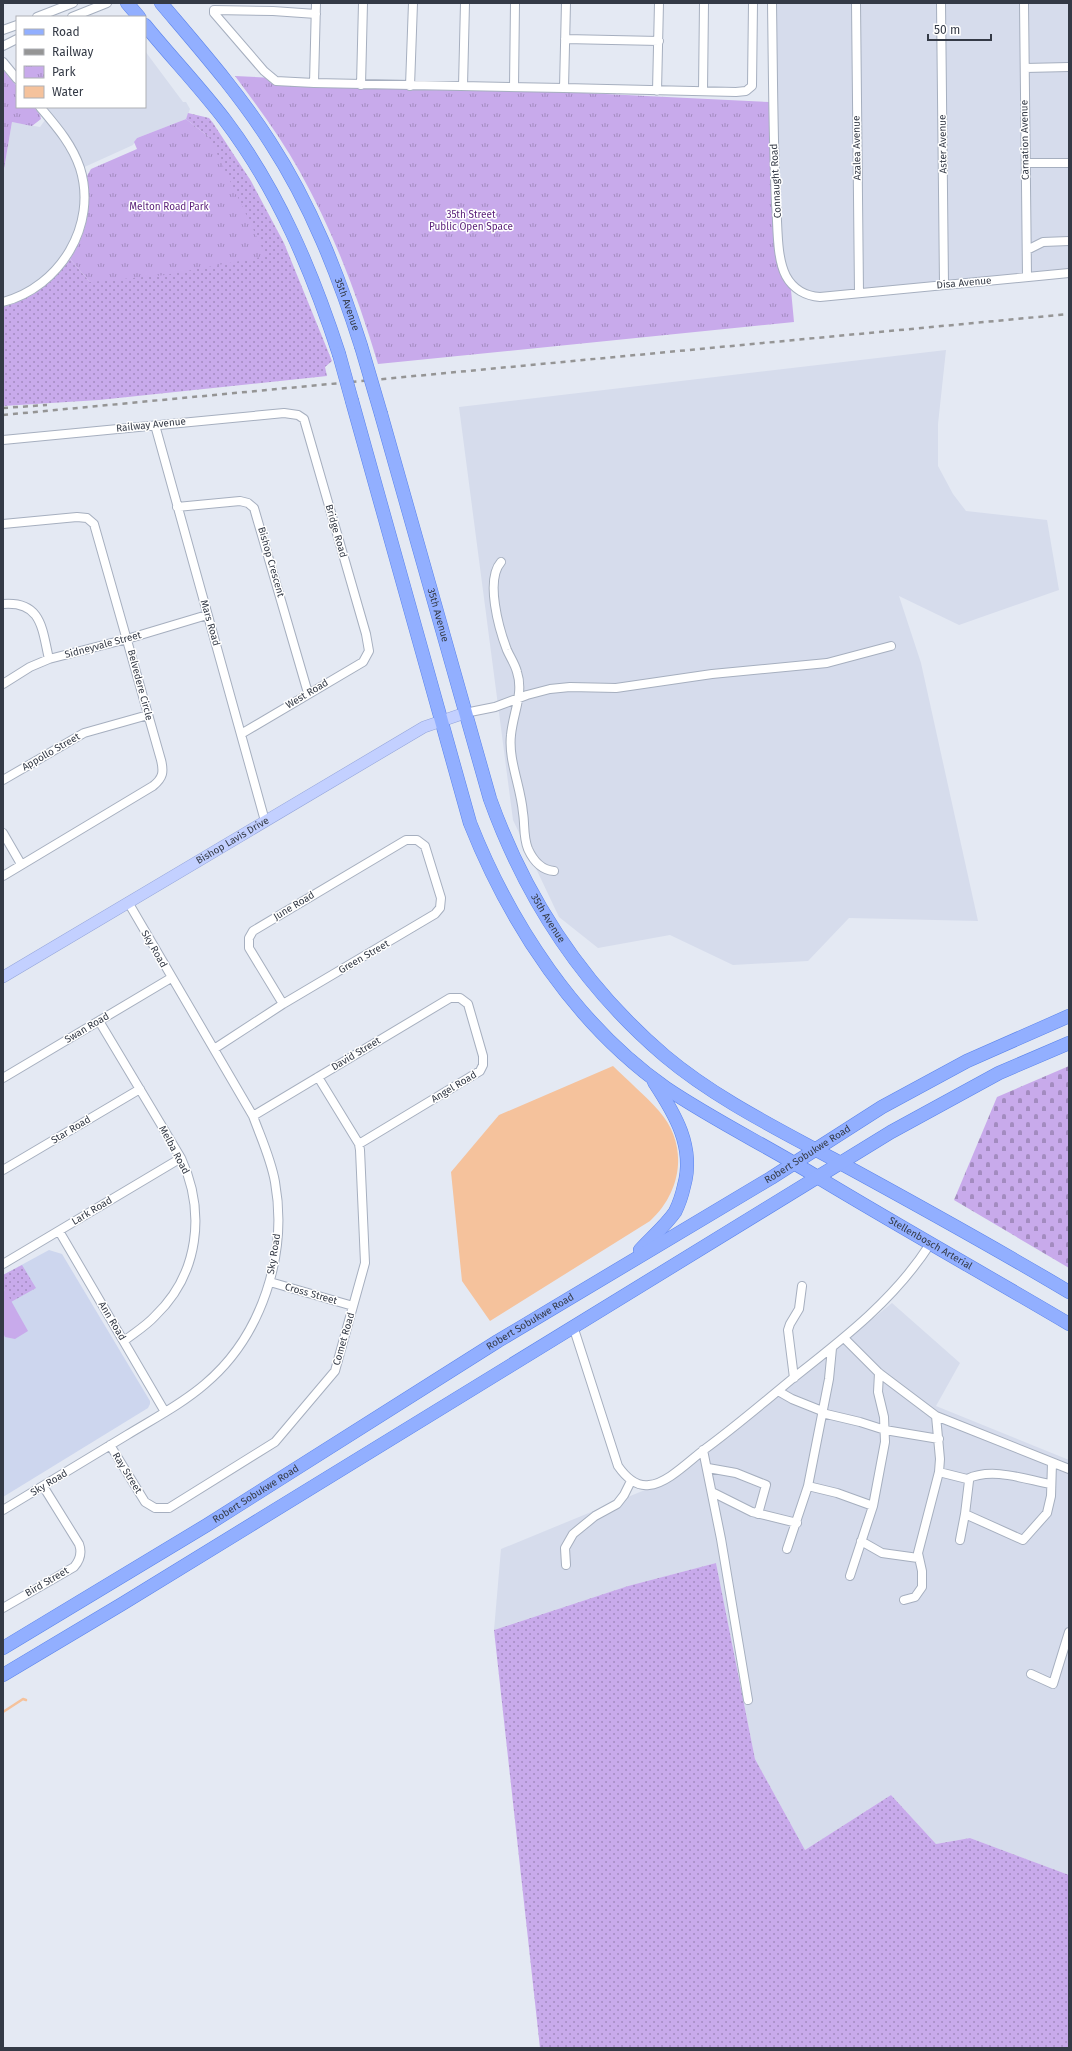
<svg xmlns="http://www.w3.org/2000/svg" width="1072" height="2051" font-family="'Fira Sans',sans-serif">
	<style>
		.residential { fill: #d6dcec }
		.education { fill: #cdd6ee }
		.grass { fill: url(#grass-dots) }
		.cemetery { fill: url(#cemetery-stones) }
		.park { fill: url(#park-tufts) }
		.pitch { fill: #c8aaeb }
		.water { fill: #f5c29c }
		.lines { fill: none; stroke-linecap: round; stroke-linejoin: round }
		.stream { stroke: #f5c29c; stroke-width: 2.5 }
		.street-casing { stroke: #a6afbf; stroke-width: 10 }
		.secondary-casing { stroke: #93a4da; stroke-width: 12 }
		.primary-casing { stroke: #5a83eb; stroke-width: 14 }
		.street { stroke: #fff; stroke-width: 8 }
		.secondary { stroke: #c3d0ff; stroke-width: 11 }
		.primary { stroke: #92afff; stroke-width: 13 }
		.rail { stroke: #959595; stroke-width: 2.5; stroke-dasharray: 5 5; stroke-linecap: butt }
		.primary-bridge-casing { stroke: #5a83eb; stroke-width: 14; stroke-linecap: butt }
		.primary-bridge { stroke: #92afff; stroke-width: 13 }
		.labels { text-anchor: middle; dominant-baseline: central; stroke-width: 3; stroke-linejoin: round; paint-order: stroke }
		.street-label { font-size: 10px; fill: #343a46; stroke: #fff }
		.park-label { font-size: 10px; fill: #5c237b; stroke: #fff }
	</style>
	<defs>
		<pattern id="grass-dots" width="8" height="8" patternUnits="userSpaceOnUse"><rect width="8" height="8" fill="#c8aaeb"/><path d="M2 2h.1M6 6h.1" fill="none" stroke="#a38bc0" stroke-width="1.8" stroke-linecap="round"/></pattern>
		<pattern id="cemetery-stones" width="16" height="16" patternUnits="userSpaceOnUse"><rect width="16" height="16" fill="#c8aaeb"/><path d="M2 7V4a2 2 0 0 1 4 0v3zM10 15v-3a2 2 0 0 1 4 0v3z" fill="#a38bc0"/></pattern>
		<pattern id="park-tufts" width="24" height="20" patternUnits="userSpaceOnUse"><rect width="24" height="20" fill="#c8aaeb"/><path d="M3 7l-1-3M5 7V3M7 7l1-3M15 17l-1-3M17 17v-4M19 17l1-3" fill="none" stroke="#a38bc0"/></pattern>
	</defs>
	<rect width="100%" height="100%" fill="#e4e9f3"/>
	<path class="residential" d="M772,3H1069V274L807,295L782,267Z
		M145,51L183,102H186L190,109L186,119L137,138L133,145L80,169L82,179L79,229L50,275L3,301V175L12,122L40,127L48,116L41,107H145Z
		M946,350L938,424V466L953,494L966,511L1047,520L1059,590L959,625L899,596L921,663L978,921L849,918L808,961L733,965L670,935L598,948L559,917L513,820L459,407Z
		M892,1303L960,1363L936,1406L1069,1460V1875L970,1838L936,1844L891,1795L805,1850L755,1759L716,1563L628,1586L494,1630L501,1549L679,1476Z"/>
	<path class="education" d="M49,1250L62,1254L150,1401V1404L148,1408L3,1497V1275Z"/>
	<path class="grass" d="M188,113L209,118L213,123L251,181L284,243L332,361L325,367L327,376L99,400L3,406V307C32,299 53,283 70,259L90,282L209,137L186,119Z
		M22,1265L36,1288L11,1302L3,1287V1275Z
		M716,1563L755,1759L805,1850L891,1795L936,1844L970,1838L1069,1875V2048H540L494,1630L628,1586Z"/>
	<path class="cemetery" d="M1069,1066V1268L954,1200L997,1097Z"/>
	<path class="park" d="M3,70L17,86V107H34L40,115L41,119L32,126L12,122L3,175Z
		M235,76L769,102L775,237L782,276L791,290L794,322L378,364C358,297 334,233 300,172C281,138 258,107 235,76Z
		M186,119L209,137L266,256L165,275L90,282L70,259C87,233 92,206 87,176L91,169L137,149L134,142L137,138Z"/>
	<path class="pitch" d="M5,1290L28,1331L15,1339L5,1337L3,1333V1291Z"/>
	<path class="water" d="M613,1066C628,1081 645,1095 659,1111C689,1145 682,1192 650,1221L490,1321L462,1281L451,1172L499,1115Z"/>
	<g class="lines">
		<path class="stream" d="M3,1712L23,1699L26,1700"/>
		<defs>
			<path id="street" d="M316,3L314,83L564,88
				M566,3L564,88L736,92L746,91L752,86L753,3
				M772,3C773,70 773,137 776,204C778,224 776,257 786,276C793,289 806,296 820,297L1069,273
				M856,3L859,293
				M941,3L944,285
				M1024,3L1027,277
				M37,17L73,3
				M72,17L107,3
				M3,30L17,25
				M565,39L659,41
				M3,46L17,39
				M3,62L17,79
				M1025,68L1069,67
				M314,83L276,81L264,71L214,13V10L273,11L316,14
				M361,85L363,3
				M410,86L413,3
				M463,86L465,3
				M514,87L515,3
				M657,91L659,3
				M703,91L704,3
				M1026,163H1069
				M1027,250L1043,242L1069,241
				M3,302C60,287 98,225 80,168C72,144 56,126 40,107
				M155,425L265,821
				M3,440L284,413L298,415L304,419L366,634L369,651L363,662L241,734
				M177,507L240,501L248,503L254,508L308,693
				M3,524L77,517L87,518L94,524L161,760C164,772 163,778 153,786L3,876
				M501,562C485,580 499,629 507,650C510,657 515,664 517,672C524,693 513,713 511,735C508,760 521,787 523,813C525,824 523,837 528,849C533,860 541,870 554,871
				M3,604C42,601 42,629 49,659
				M3,684L30,667L49,659L127,639L207,615
				M465,713L495,707L527,695L550,689L570,687L616,688L712,674L827,663L891,646
				M3,780L84,733L148,715
				M3,833L21,864
				M99,1021L181,1158C206,1212 199,1274 155,1316C146,1326 134,1333 124,1341
				M214,1049L283,1004L435,914L440,908L441,898L425,846L417,840H406L253,931L249,938V948L283,1004
				M3,1078L171,978
				M253,1116L450,998H460L468,1004L483,1056V1065L480,1071L359,1144
				M3,1170L140,1089
				M59,1231L165,1412
				M3,1264L181,1158
				M270,1282L353,1306
				M573,1326L618,1466C625,1476 635,1487 649,1485C667,1484 690,1460 705,1449C735,1427 763,1403 792,1379C843,1339 895,1299 930,1244
				M844,1338L879,1373L936,1416L1069,1469
				M794,1378L788,1330L790,1324L799,1309L802,1286
				M778,1391L792,1399L822,1411
				M822,1413L860,1422L885,1430L939,1439
				M110,1445L145,1502L155,1508H169L275,1442L335,1371L365,1263L360,1150L359,1144L318,1077
				M703,1450L721,1539L748,1700
				M708,1468L736,1473L766,1485L758,1514
				M939,1472L967,1479L969,1481L965,1514L1023,1540L1047,1513L1051,1496L1052,1463
				M967,1479C992,1467 1024,1479 1050,1484
				M808,1486L837,1493L873,1506
				M712,1492L752,1512L797,1523
				M3,1510C44,1485 85,1460 127,1435C153,1419 182,1404 205,1384C262,1336 288,1254 275,1182C271,1159 261,1138 253,1116L128,902
				M960,1540L965,1514
				M861,1541L882,1553L918,1558
				M787,1549L808,1486L829,1379L832,1348
				M566,1565L565,1548L573,1534L595,1516L617,1504L624,1495L631,1481
				M850,1576L873,1506L885,1442L884,1417L878,1392L879,1373
				M904,1600L915,1597L922,1587V1571L918,1553L939,1472L940,1459L936,1416
				M3,1608L74,1567C80,1560 82,1552 79,1544L43,1486
				M1031,1674L1053,1684L1069,1632"/>
			<g id="secondary">
				<path id="s1" d="M3,977L424,727L465,713"/>
			</g>
			<g id="primary">
				<path d="M127,3L139,17"/>
				<path id="s2" d="M161,3C199,48 238,92 270,142C311,205 338,274 361,346"/>
				<path d="M145,25C171,57 200,87 225,120C278,190 312,271 339,354"/>
				<path id="s3" d="M352,401L470,823C510,924 576,1025 666,1088C715,1121 769,1147 819,1178C902,1228 986,1275 1069,1324"/>
				<path id="s4" d="M381,414L490,799C526,899 584,987 665,1056C715,1098 776,1128 833,1159C912,1202 992,1246 1069,1292"/>
				<path d="M640,1250C651,1238 665,1226 675,1212C679,1204 682,1195 684,1186C695,1147 675,1114 654,1082"/>
				<path id="s5" d="M3,1648L207,1525L498,1341L771,1178L882,1107L967,1061L1069,1016"/>
				<path d="M3,1675L122,1604L891,1132L999,1073L1069,1043"/>
			</g>
		</defs>
		<use href="#street" class="street-casing"/>
		<use href="#secondary" class="secondary-casing"/>
		<use href="#primary" class="primary-casing"/>
		<use href="#street" class="street"/>
		<use href="#secondary" class="secondary"/>
		<use href="#primary" class="primary"/>
		<path class="rail" d="M3,408L47,405
			M3,415L1069,314"/>
		<defs>
			<path id="primary-bridge" d="M361,346L381,414
				M339,354L352,401"/>
		</defs>
		<use href="#primary-bridge" class="primary-bridge-casing"/>
		<use href="#primary-bridge" class="primary-bridge"/>
	</g>
	<g class="labels">
		<g class="street-label">
			<text transform="translate(1025 140) rotate(-91)">Carnation Avenue</text>
			<text transform="translate(943 144) rotate(-91)">Aster Avenue</text>
			<text transform="translate(857 148) rotate(-91)">Azalea Avenue</text>
			<text transform="translate(776 181) rotate(-93)">Connaught Road</text>
			<text transform="translate(964 283) rotate(-5)">Disa Avenue</text>
			<text stroke="none"><textPath href="#s2" startOffset="357">35th Avenue</textPath></text>
			<text transform="translate(151 425) rotate(-6)">Railway Avenue</text>
			<text transform="translate(336 531) rotate(74)">Bridge Road</text>
			<text transform="translate(271 562) rotate(74)">Bishop Crescent</text>
			<text stroke="none"><textPath href="#s4" startOffset="209">35th Avenue</textPath></text>
			<text transform="translate(210 623) rotate(74)">Mars Road</text>
			<text transform="translate(103 645) rotate(-15)">Sidneyvale Street</text>
			<text transform="translate(140 685) rotate(75)">Belvedere Circle</text>
			<text transform="translate(307 694) rotate(-31)">West Road</text>
			<text transform="translate(51 752) rotate(-30)">Appollo Street</text>
			<text stroke="none"><textPath href="#s1" startOffset="267">Bishop Lavis Drive</textPath></text>
			<text transform="translate(294 906) rotate(-31)">June Road</text>
			<text stroke="none"><textPath href="#s4" startOffset="533">35th Avenue</textPath></text>
			<text transform="translate(154 949) rotate(60)">Sky Road</text>
			<text transform="translate(364 957) rotate(-30)">Green Street</text>
			<text transform="translate(87 1028) rotate(-31)">Swan Road</text>
			<text transform="translate(356 1054) rotate(-31)">David Street</text>
			<text transform="translate(454 1087) rotate(-31)">Angel Road</text>
			<text transform="translate(71 1130) rotate(-31)">Star Road</text>
			<text transform="translate(174 1150) rotate(62)">Melba Road</text>
			<text stroke="none"><textPath href="#s5" startOffset="944">Robert Sobukwe Road</textPath></text>
			<text transform="translate(92 1211) rotate(-31)">Lark Road</text>
			<text stroke="none"><textPath href="#s3" startOffset="1079">Stellenbosch Arterial</textPath></text>
			<text transform="translate(274 1254) rotate(-81)">Sky Road</text>
			<text transform="translate(311 1294) rotate(16)">Cross Street</text>
			<text transform="translate(112 1321) rotate(59)">Ann Road</text>
			<text stroke="none"><textPath href="#s5" startOffset="620">Robert Sobukwe Road</textPath></text>
			<text transform="translate(344 1339) rotate(-74)">Comet Road</text>
			<text transform="translate(127 1473) rotate(58)">Ray Street</text>
			<text transform="translate(49 1483) rotate(-31)">Sky Road</text>
			<text stroke="none"><textPath href="#s5" startOffset="296">Robert Sobukwe Road</textPath></text>
			<text transform="translate(47 1582) rotate(-30)">Bird Street</text>
		</g>
		<g class="park-label">
			<text x="169" y="207">Melton Road Park</text>
			<text x="471" y="215">35th Street<tspan x="471" dy="12">Public Open Space</tspan></text>
		</g>
	</g>
	<rect width="1072" height="2051" fill="none" stroke="#343a46" stroke-width="8"/>
	<rect x="16" y="16" width="130" height="92" fill="#ffffff" stroke="#aeb0b5"/>
	<rect x="24" y="29" width="20" height="6" fill="#92afff" stroke="#aeb0b5"/>
	<text x="52" y="36" font-size="12" fill="#343a46">Road</text>
	<rect x="24" y="49" width="20" height="6" fill="#959595" stroke="#aeb0b5"/>
	<text x="52" y="56" font-size="12" fill="#343a46">Railway</text>
	<rect x="24" y="66" width="20" height="12" fill="url(#park-tufts)" stroke="#aeb0b5"/>
	<text x="52" y="76" font-size="12" fill="#343a46">Park</text>
	<rect x="24" y="86" width="20" height="12" fill="#f5c29c" stroke="#aeb0b5"/>
	<text x="52" y="96" font-size="12" fill="#343a46">Water</text>
	<path d="M928 34v6h63v-6" fill="none" stroke="#343a46" stroke-width="2"/>
	<text x="934" y="34" font-size="12" fill="#343a46" stroke="#ffffff" stroke-width="3" paint-order="stroke">50 m</text>
</svg>
